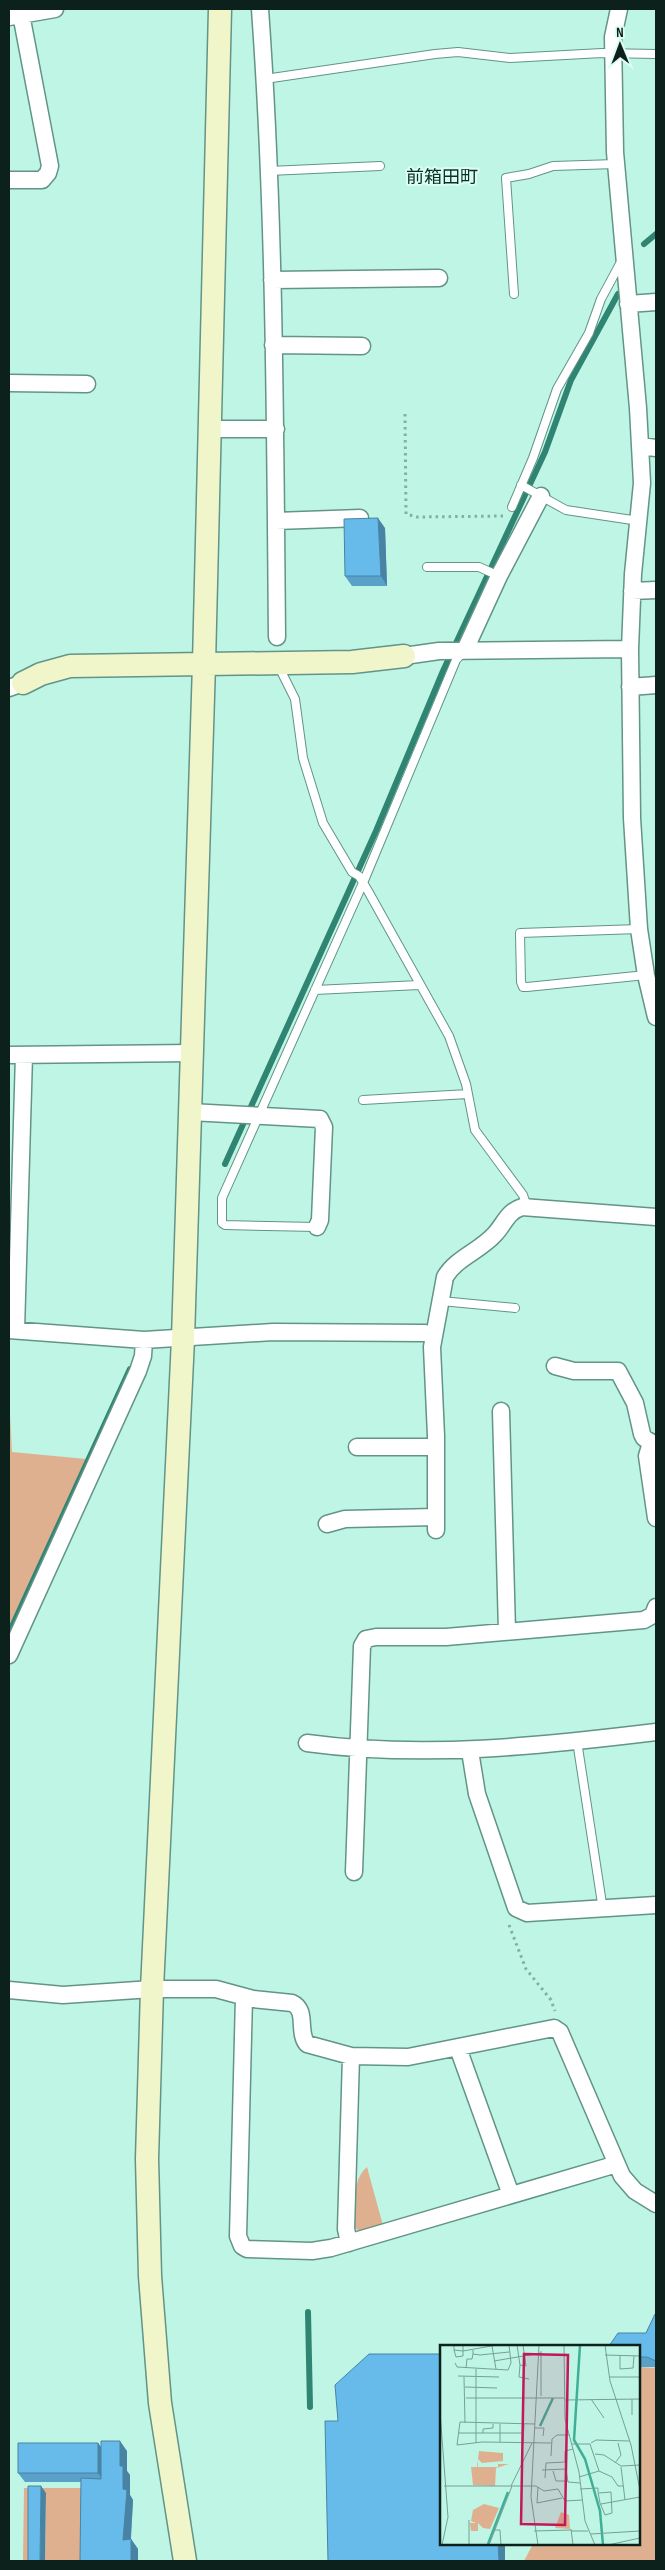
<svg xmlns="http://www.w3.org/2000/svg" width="665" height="2570" font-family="'Sofia Sans Condensed','Noto Sans JP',sans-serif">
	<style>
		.green { fill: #dfb090 }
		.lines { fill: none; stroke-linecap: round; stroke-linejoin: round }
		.stream { stroke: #308472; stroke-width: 6 }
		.lane-casing { stroke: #629487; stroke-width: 10 }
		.street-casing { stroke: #629487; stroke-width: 19 }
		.secondary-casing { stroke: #629487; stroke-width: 25 }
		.path { stroke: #83aea2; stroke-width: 3; stroke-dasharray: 2.5 4; stroke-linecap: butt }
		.lane { stroke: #fff; stroke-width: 8 }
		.street { stroke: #fff; stroke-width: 16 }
		.secondary { stroke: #f1f6ca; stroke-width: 22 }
		.wall { fill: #59a1c9 }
		.shaded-wall { fill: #4883a4 }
		.building { fill: #67bbea; stroke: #4883a4 }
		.labels { text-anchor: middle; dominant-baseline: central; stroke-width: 4; stroke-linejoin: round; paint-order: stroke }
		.quarter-label { font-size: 18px; fill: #083028; stroke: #ddfdf3 }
		.inset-river { fill: none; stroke: #40af97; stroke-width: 2.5 }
		.inset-road { fill: none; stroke: #77a095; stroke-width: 1 }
		.view { fill: #c2185b; fill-opacity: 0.15; stroke: #c2185b; stroke-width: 2.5 }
		.inset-edge { fill: none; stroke: #0c211c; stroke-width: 2.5 }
	</style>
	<rect width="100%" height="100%" fill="#bff5e5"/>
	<path class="green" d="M9,1395L12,1452L86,1459L9,1626Z
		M367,2167L384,2229L363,2233L355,2228C355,2209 351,2180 367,2167Z
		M639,2367L656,2368V2561H524L533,2544H639Z
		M24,2488H88L87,2561H45L46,2493L32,2561H23Z"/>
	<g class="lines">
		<path class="stream" d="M644,244L656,234
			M225,1164L376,831L443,671L545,452L571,380L618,294
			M9,1633L130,1369
			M308,2312L310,2407"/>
		<defs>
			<path id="lane" d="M265,79L435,54L458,52L510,58L602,53L656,54
				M269,171L380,166
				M514,294L506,178L529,174L553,166L616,164
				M521,485L566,510L639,521
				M512,507L533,458L557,389L589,333L601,299L622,260
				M427,567H479L499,576
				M278,665L295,699L303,758L323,823L352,872L359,876L368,891L449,1036L466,1084L475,1130L523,1195L527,1207
				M639,929L520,933L521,982L523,987H527L646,975
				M315,990L419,985
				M363,1100L468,1094
				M317,1227L225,1225L222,1223V1198L363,883L456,660L463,652
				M441,1301L515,1308
				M577,1741L603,1910"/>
			<path id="street" d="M260,9C275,218 275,427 277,637
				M619,9L613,37L615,152L638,408L642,483L633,574L630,649L632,818L639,929L646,975L656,1017
				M9,17L55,9
				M9,180H42L48,173L50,166L20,9
				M272,280L439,278
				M628,304L656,302
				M273,345L362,346
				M9,383L87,384
				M210,429H276
				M640,446L656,448
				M276,521L360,518
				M632,591L656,590
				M465,650L499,576L541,496
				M404,656L439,651L630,649
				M630,687L656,685
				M9,688L23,683
				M9,1055L192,1053
				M190,1112L320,1119L324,1127L320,1220L317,1227
				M9,1330L144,1340L273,1332L425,1333L434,1335
				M16,1330L24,1055
				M555,1366L574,1371H618L635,1403L642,1434L644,1438L654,1444
				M501,1411L507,1631
				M656,1443L650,1446L647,1456L656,1518
				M357,1447H436
				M327,1524L345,1519L436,1517
				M436,1530V1436L432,1347L445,1277C456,1258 480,1251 495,1234C505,1223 507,1212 522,1207L656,1217
				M9,1655L138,1371L143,1356L144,1340
				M307,1743C424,1759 540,1746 656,1732
				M470,1751L477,1794L516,1908L527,1913L656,1905
				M354,1872L362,1646L366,1639L376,1637H446L644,1620L653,1615L656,1607
				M9,1990L63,1995L152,1989H216L253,1999L292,2003C308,2010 297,2032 307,2044L351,2056L408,2057L554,2028L560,2032L622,2176L635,2191L656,2204
				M244,1997L238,2236L242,2246L247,2249L312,2251L331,2248L617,2164
				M458,2048L511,2195
				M349,2243L346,2229L351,2056"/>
			<path id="secondary" d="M23,683L41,674L70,666L352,662L404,656
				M185,2561L160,2403L150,2276L147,2159L152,1989L183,1339L204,664L220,9"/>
		</defs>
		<use href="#lane" class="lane-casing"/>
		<use href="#street" class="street-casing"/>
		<use href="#secondary" class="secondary-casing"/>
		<path class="path" d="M405,414L406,514L417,517L503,516
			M509,1925L526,1969L551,2000L555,2011"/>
		<use href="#lane" class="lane"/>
		<use href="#street" class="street"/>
		<use href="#secondary" class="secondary"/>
	</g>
	<path class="wall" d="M385,528L387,586H352L345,576Z
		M656,2314V2368L654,2367H639V2346Z
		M98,2443L101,2447L127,2451V2471L130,2475V2495L133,2500L131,2539L138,2549V2561H80L81,2482H25L18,2473Z"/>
	<path class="shaded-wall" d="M378,518L385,528L387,586L381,576Z
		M120,2441L127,2451V2471L130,2475V2495L133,2500L130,2549L123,2540V2489L120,2466Z
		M98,2443L105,2453V2482L98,2473Z
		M41,2486L46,2493L45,2561H40Z
		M131,2539L138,2549V2561H131Z
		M498,2544H505V2561H499Z"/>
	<path class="building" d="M378,518L381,576H345L344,519Z
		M655,2314H656V2361L647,2357H639V2346H609L618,2333H646Z
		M369,2354H441V2544H498L499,2561H328L325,2421H338L335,2385Z
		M101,2441H120V2466H123V2489L127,2490L123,2540L131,2539V2561H80L81,2478L101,2479Z
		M18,2443H98V2473H18Z
		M28,2486H41L40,2561H28Z"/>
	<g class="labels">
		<g class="quarter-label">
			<text x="442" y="177">前箱田町</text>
		</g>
	</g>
	<g transform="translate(440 2345)">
		<rect width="200" height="200" fill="#bff5e5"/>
		<path d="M39,106L63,108V116L42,118L38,114V122H58V119H69L56,123L55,141L33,140L31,122H37ZM44,159L59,163L50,184L43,183L38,178V186H31L30,178H36L31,176L33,165ZM121,167L129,170L130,184L115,183Z" fill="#dfb090"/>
		<path class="inset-river" d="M140,0L134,95L145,114L160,166L163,200M100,81L113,53M48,199L68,147"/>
		<path class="inset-road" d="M14,0V5L23,6L57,0M77,0L80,20L86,21L83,0M124,0L125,74L139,127L145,176L155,200M165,0L170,36L191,100L200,145M52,1L56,24M14,5L16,12L23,11V0M33,5V9L40,10L69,7M165,10L200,11M180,10V24L193,23L194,11M54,16L101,8M15,18L17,22L68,25L71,18L69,0M80,20L79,32L89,34M26,23L27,14H32L33,9M18,31L59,32M24,32L25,78M169,32H200M25,42L57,43M101,51V6M26,53H125M151,54L164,73M192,54V70M125,55L200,54M0,67L8,172L2,200M95,79L20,77L17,100L42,97L111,98M95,83H104L103,91M19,88H84M43,88V84L53,83V79M60,97V79M83,97L84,79M36,98V24M151,98L156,95L189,96M132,99H150L159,126L172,132L178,141H183M155,109L164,110L181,121L200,120M111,111L112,94L117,90H130M175,118L181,110L178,98M181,122L185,155M102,125L126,124L128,137L140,138M113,126L116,136H128M139,132L159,126M105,133L106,118L125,117V106L133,104M4,141H96L104,146L118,144L125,156L142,155M71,141L92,98M98,142L97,158L122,153M140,144L158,143V147L160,158L165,170L172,168L171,147L159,148M161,159L200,152M29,175V200M131,184L133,200M54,185H60L61,200M94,186L131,185M131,186H148M151,189L200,186M49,200L72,141M98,200L91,152L99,0M168,200L200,193"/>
		<path class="view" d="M84,9L128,10L125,180L81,179Z"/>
		<rect width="200" height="200" class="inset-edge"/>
	</g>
	<rect width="665" height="2570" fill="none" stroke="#0c211c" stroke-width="20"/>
	<g transform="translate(620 45) rotate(359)" stroke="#ddfdf3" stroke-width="4" paint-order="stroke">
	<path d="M0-4L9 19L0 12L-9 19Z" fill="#0c211c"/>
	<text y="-8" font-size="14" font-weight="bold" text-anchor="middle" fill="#0c211c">N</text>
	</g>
</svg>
